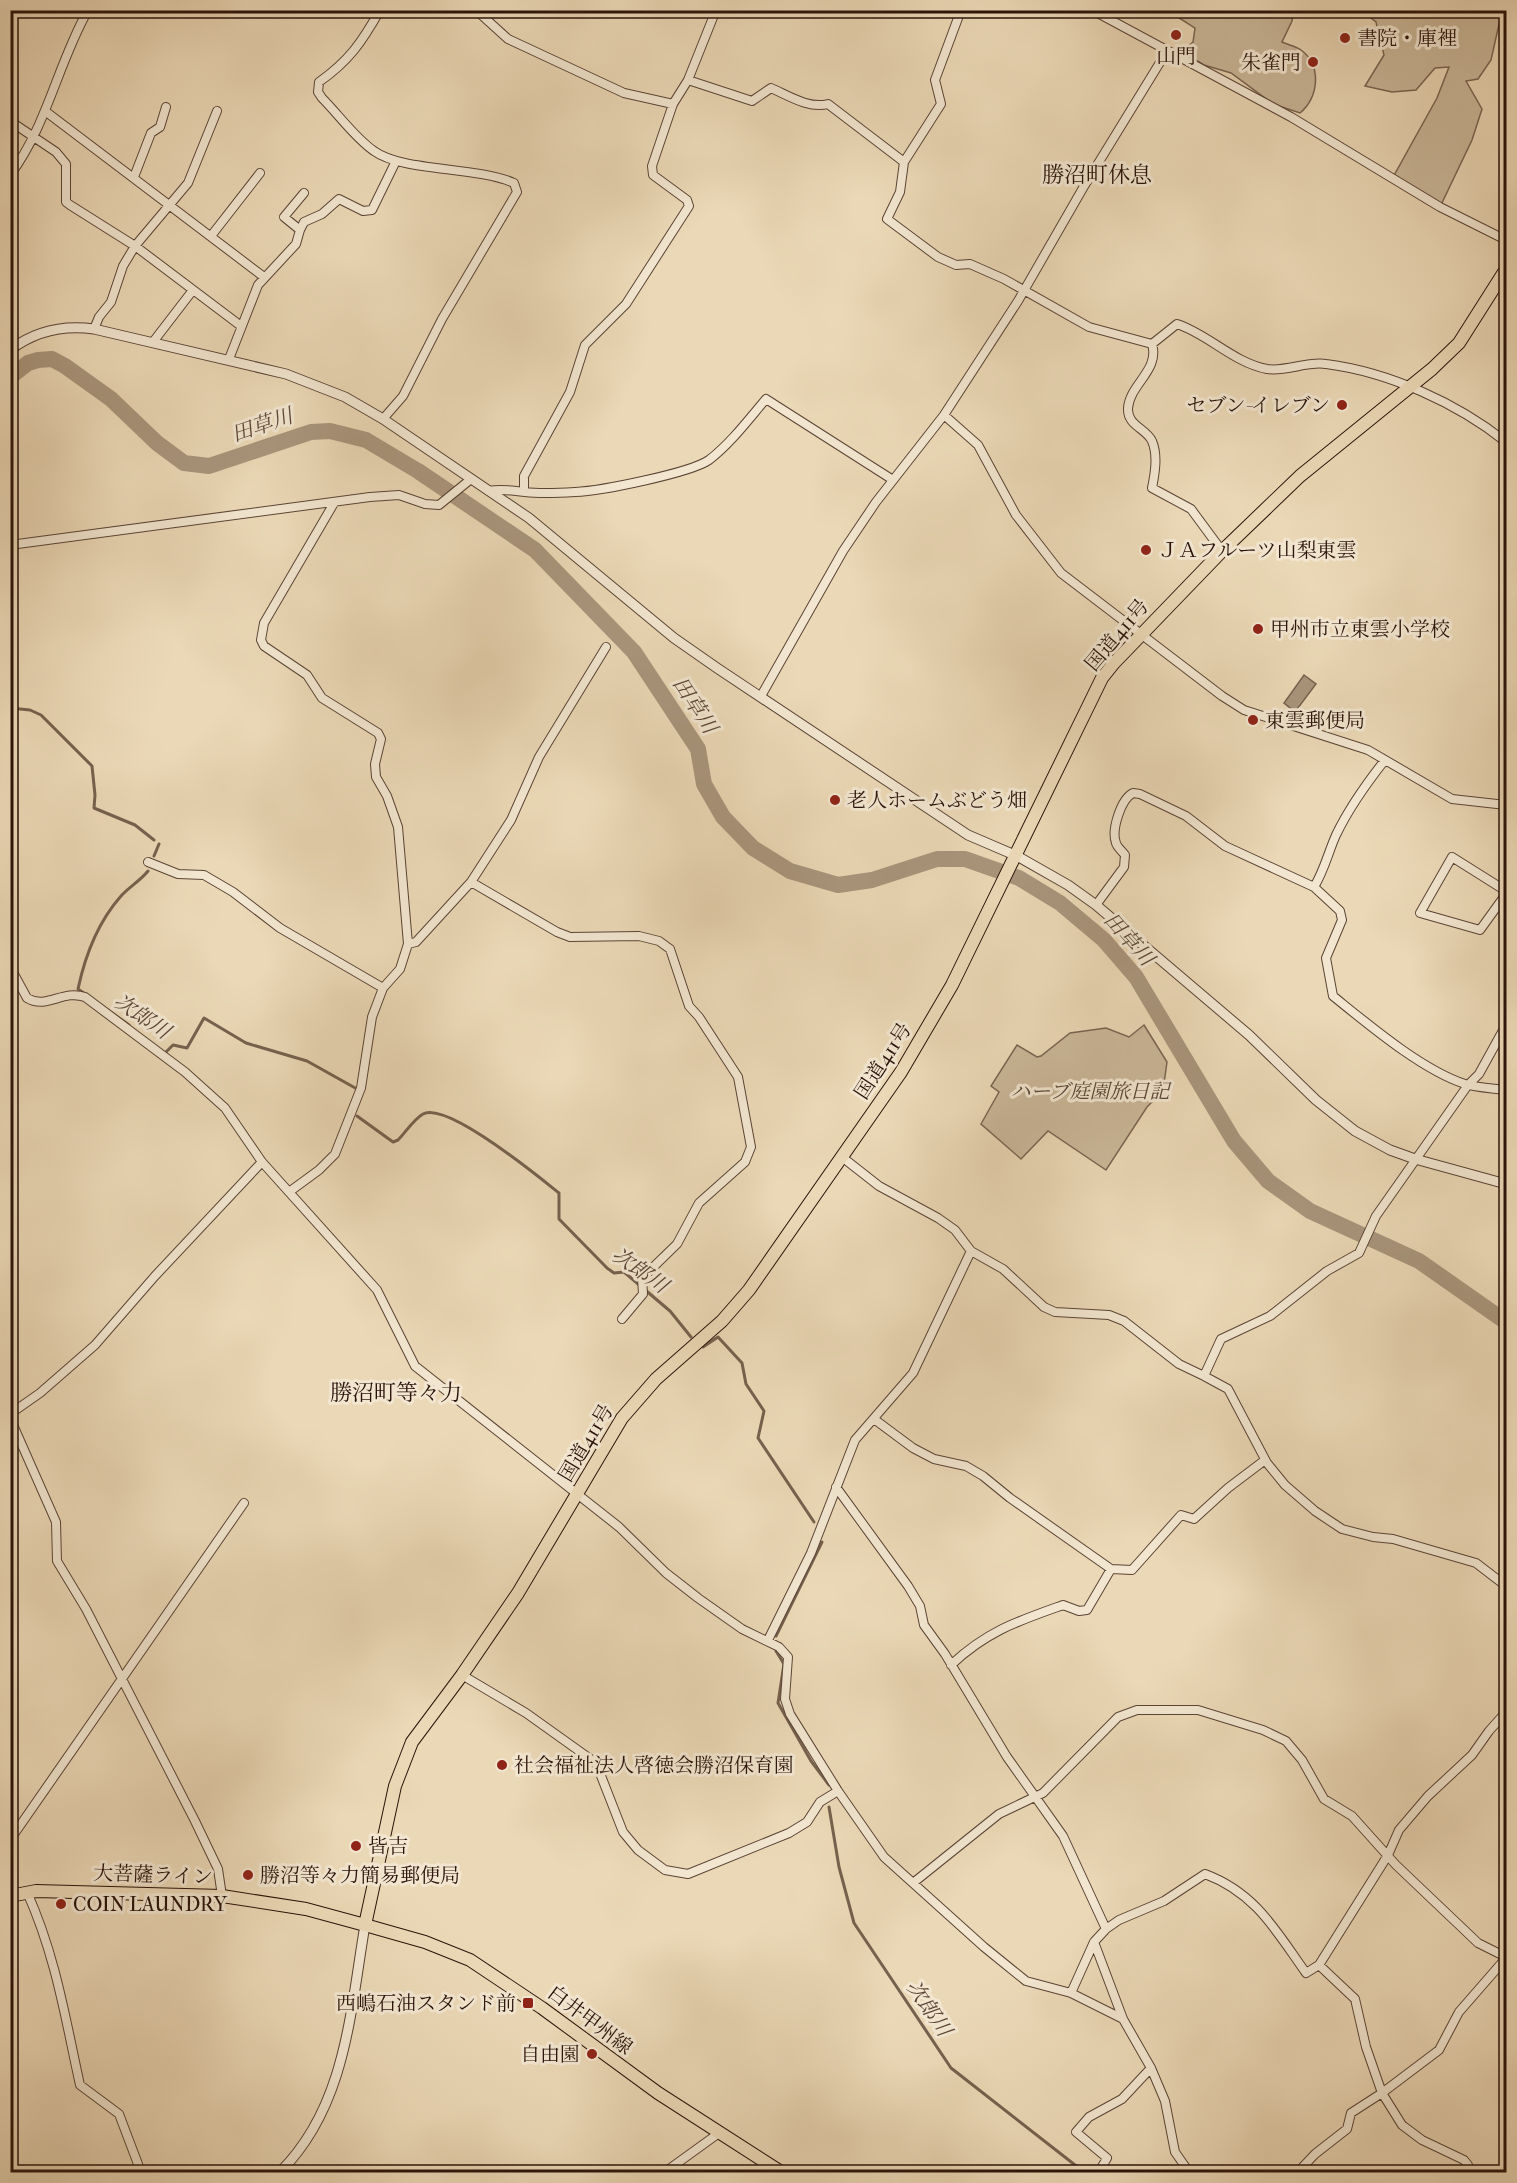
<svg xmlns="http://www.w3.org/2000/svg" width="1517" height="2183" font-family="'IM FELL French Canon','Noto Serif JP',serif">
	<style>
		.green { fill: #cab799; stroke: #7a6552; stroke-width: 1.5 }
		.water { fill: #a9957c; stroke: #76614e; stroke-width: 1.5 }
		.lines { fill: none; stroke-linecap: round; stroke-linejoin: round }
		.stream { stroke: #76614e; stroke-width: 3 }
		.river { stroke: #a9957c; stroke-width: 16 }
		.minor-casing { stroke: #5a4435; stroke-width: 10 }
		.tertiary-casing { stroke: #5a4435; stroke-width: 11 }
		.primary-casing { stroke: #2a130a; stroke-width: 14 }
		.trunk-casing { stroke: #2a130a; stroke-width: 14 }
		.minor { stroke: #f2e6d0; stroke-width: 8 }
		.tertiary { stroke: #f2e6d0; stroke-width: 9 }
		.primary { stroke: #ebd8b6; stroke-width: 12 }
		.trunk { stroke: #ebd8b6; stroke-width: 12 }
		.poi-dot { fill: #8f2418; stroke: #f2e6d0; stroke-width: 2 }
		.labels { text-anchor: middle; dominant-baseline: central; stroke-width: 6; stroke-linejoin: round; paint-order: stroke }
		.poi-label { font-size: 20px; fill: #2a130a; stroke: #f2e6d0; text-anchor: start }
		.street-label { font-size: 20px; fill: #2a130a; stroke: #f2e6d0 }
		.park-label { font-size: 20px; font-style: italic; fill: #5a4435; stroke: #f2e6d0 }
		.water-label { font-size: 21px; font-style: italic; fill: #5d4738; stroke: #f2e6d0 }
		.quarter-label { font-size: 22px; fill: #2a130a; stroke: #f2e6d0 }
	</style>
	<rect width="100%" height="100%" fill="#ebd8b6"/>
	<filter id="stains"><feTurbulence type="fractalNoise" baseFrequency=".00333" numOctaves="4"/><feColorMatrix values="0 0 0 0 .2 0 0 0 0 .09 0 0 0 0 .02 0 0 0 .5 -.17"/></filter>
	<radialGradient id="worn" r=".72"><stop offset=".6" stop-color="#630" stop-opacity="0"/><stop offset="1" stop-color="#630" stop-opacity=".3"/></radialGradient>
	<path class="green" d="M1173,10L1293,11L1292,21L1282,42C1288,45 1296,46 1301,50C1322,65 1319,98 1300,113L1273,104L1231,73L1204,65L1189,56L1186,48L1193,42L1195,28L1173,14Z
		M1362,11H1502L1491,60L1478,79L1466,81L1482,109L1472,140L1440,207L1392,179L1437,98L1449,67L1435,68L1416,90L1392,92L1365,86L1384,55L1376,22Z
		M1144,1025L1167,1062L1163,1091L1147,1107L1106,1170L1048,1131L1021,1159L981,1124L999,1092L991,1086L1017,1045L1037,1057L1041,1056L1070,1033L1106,1028L1129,1037Z"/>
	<path class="water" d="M1304,675L1316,684L1295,712L1284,703Z"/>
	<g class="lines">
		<path class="stream" d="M10,708L30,710L41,715L92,766L95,795L94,808L135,825L154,840
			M154,856L159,844
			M129,1025L78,989C85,956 98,922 121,896C129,887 140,881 148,871
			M162,1051L165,1053L173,1045L187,1048L204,1018L246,1043L307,1061L357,1089
			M357,1116L393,1142L398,1140C405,1133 414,1119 423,1114C447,1101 539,1177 559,1193V1219L607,1268L614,1273L624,1272L670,1311L691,1337
			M703,1347L718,1337L742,1363L746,1384L764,1411L758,1438L814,1522
			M776,1636L822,1542
			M776,1651L784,1664L778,1703L811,1761L829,1785
			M829,1807L839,1867L854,1923L951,2068L1084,2172"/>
		<path class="river" d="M10,377L28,363L38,360L52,359L65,366L111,399L157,443L184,463L209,466L311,432L330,431L366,440L418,471L535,550L634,652L698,749L704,784L723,817L753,848L790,871L838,885L872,880L937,859H965L1019,878L1060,903L1104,940L1136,977L1234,1141L1268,1181L1310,1211L1419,1261L1506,1322"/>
		<defs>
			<path id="minor" d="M380,10C362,42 349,61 319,82L318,92L322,98C339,115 355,138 374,151C403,172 475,166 514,183L517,192L442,319L403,396L383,419
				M476,10L508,39L624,93L673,104
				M961,10L935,80L941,104L904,162L900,192L887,219L938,257L956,265L970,264L1004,279L1089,327L1152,344
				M1092,10L1291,117L1440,207L1506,240
				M688,80L716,10
				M45,111L264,277
				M10,121L56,152L66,164V202L70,205L135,246L241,326
				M10,175C47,126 58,63 88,10
				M134,177L151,133L160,127L166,107
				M300,230L304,222L322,214L339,199L363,211L372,210L396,161
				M211,236L260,173
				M94,329L99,317L111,302L123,266L135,246L188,183L217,111
				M153,342L193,290
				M1152,344L1177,324C1208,334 1234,363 1267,369C1286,372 1307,361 1326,364C1389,372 1457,403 1506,442
				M1152,344C1160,370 1130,384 1128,408C1127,426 1146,428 1152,441C1158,455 1155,473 1152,488L1191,509L1222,551
				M229,359L258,285L296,244L300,230L284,217L304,193
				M10,407L13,409L10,419
				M944,415L978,445L1016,515L1061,573L1222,696L1244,710L1368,750L1452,799L1506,805
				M489,491C502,488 511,491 525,492C541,494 559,493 575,492C601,491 690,473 709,460C731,443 748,420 766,399L893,480
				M524,492V476L570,392L585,345L626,304L689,206L687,200L653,175L652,166L673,104L688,80L752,101L771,88C789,96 809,109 828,104L904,162
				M10,545L370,497L399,495L425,504L439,505L471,479
				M761,696L843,551L876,502L944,415L1018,301L1083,188L1167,51
				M1385,760C1366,784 1349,808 1336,835C1328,853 1324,871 1314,887L1340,911L1342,920L1326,958L1333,996C1369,1025 1422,1070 1465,1084C1477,1088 1493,1088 1506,1090
				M148,862L178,874L204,875L233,892L280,928L383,988
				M471,882L557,932L570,937L639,936L659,941L670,949L689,1006L699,1017L738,1077L751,1147L745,1162L699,1203L677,1244L642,1278L643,1294L622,1319
				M1506,891L1452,857L1420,913L1480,930L1506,894
				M1096,905L1124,867L1125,855C1122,851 1117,847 1116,843C1111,830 1121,799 1133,793L1140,794L1186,816L1225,846L1314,887
				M408,944L416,942L471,882L511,820L539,757L606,647
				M10,967L27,998C47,1010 62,989 85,997L185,1072L225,1108L262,1162L377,1290L415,1366L619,1527L666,1573L698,1598L742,1629L779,1647L788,1657L785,1699L790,1714L838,1791L884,1857L984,1947L1026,1981L1071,1993L1123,2019
				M1506,1025L1479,1074L1468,1085L1376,1216L1359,1253L1327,1271L1270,1316L1221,1339L1204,1376L1228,1389L1267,1463L1285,1485L1315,1511L1342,1529L1373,1537L1393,1539L1476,1563L1506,1586
				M842,1157L879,1186L938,1218L955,1230L971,1251L1003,1269L1044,1307L1055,1312L1109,1315L1124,1321L1179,1364L1204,1376
				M289,1192L319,1170L335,1154L361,1088L372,1017L383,988L400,969L408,944L398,827L387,796L376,777L375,764L381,739L378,733L322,698L307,675L264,646L261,640L264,623L334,503
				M10,1414L40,1393L95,1345L155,1276L262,1162
				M10,1418L56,1522L57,1561L86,1609L195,1821L218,1869L222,1896
				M874,1419L913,1448L934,1459L966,1466L983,1476L1010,1498L1111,1569
				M836,1487L908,1586L920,1606L924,1625L945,1654L1007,1757L1063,1836L1106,1929
				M768,1640L811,1553L855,1440L913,1373L971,1251
				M951,1665C987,1631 1018,1621 1063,1605L1079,1611L1087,1610L1111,1569L1132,1570L1181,1515L1194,1519L1228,1488L1265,1460
				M462,1675L526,1713L596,1763L623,1832L638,1850L665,1870L688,1874L789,1833L807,1822L820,1802L838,1791
				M10,1840L244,1503
				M913,1883L999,1814L1043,1793L1118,1717L1137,1710H1198L1263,1730L1286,1741L1302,1760L1324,1799L1352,1816L1396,1865L1478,1943L1506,1957
				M27,1892C56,1957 65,2017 80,2085L119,2114L141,2172
				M1094,1942L1123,2019L1151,2068L1165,2101L1175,2152L1189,2172
				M1319,1965L1355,1999L1366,2047L1382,2093L1402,2125L1422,2140L1464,2160L1468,2165L1467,2172
				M1071,1993L1094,1942L1106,1929L1119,1920L1164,1901L1205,1874C1256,1893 1276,1931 1306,1973L1319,1965L1388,1855L1399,1830L1428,1796L1472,1755L1489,1731L1506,1712
				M665,2172L719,2133
				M1099,2172L1107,2158L1076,2132L1089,2117L1122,2099L1151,2068
				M1298,2172L1315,2154L1347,2129L1351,2113L1382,2093L1439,2050L1459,2012L1506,1958"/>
			<path id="tertiary" d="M10,350C35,331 64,325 94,329L286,374L345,397L383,419L529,518L674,638L717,668L968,835L1017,856L1068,885L1096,905L1249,1035L1316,1100L1355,1131L1390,1150L1415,1159L1506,1184
				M280,2172C346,2106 350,2013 365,1925"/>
			<path id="primary" d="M365,1925L425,1942L470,1960L542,2008L658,2093L781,2172"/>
			<path id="trunk" d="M10,1896L36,1891L222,1896L306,1909L365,1925L395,1786L412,1742L462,1675L518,1593L622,1418L656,1379L722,1321L749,1290L901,1072L952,985L1102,678L1114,663L1222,551L1300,476L1432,369L1459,343L1506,269"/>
		</defs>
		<use href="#minor" class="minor-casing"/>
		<use href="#tertiary" class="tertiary-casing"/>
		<use href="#primary" class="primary-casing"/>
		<use href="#trunk" class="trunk-casing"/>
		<use href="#minor" class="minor"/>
		<use href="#tertiary" class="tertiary"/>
		<use href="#primary" class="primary"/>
		<use href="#trunk" class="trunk"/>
	</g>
	<g class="poi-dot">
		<circle cx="1176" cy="35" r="6"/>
		<circle cx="1345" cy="38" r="6"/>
		<circle cx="1313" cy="62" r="6"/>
		<circle cx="1342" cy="405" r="6"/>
		<circle cx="1146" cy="550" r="6"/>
		<circle cx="1258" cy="629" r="6"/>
		<circle cx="1253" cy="720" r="6"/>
		<circle cx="835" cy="800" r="6"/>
		<circle cx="502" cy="1765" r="6"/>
		<circle cx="356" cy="1846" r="6"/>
		<circle cx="248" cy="1875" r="6"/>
		<circle cx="61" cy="1904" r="6"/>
		<rect x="522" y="1997" width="12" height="12" rx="3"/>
		<circle cx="592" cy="2054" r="6"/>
	</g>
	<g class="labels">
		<g class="poi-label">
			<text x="1357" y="38">書院・庫裡</text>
			<text x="1176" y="56" text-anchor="middle">山門</text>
			<text x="1301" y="62" text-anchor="end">朱雀門</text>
			<text x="1330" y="405" text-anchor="end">セブン-イレブン</text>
			<text x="1158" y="550">ＪＡフルーツ山梨東雲</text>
			<text x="1270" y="629">甲州市立東雲小学校</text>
			<text x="1265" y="720">東雲郵便局</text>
			<text x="847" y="800">老人ホームぶどう畑</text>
			<text x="514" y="1765">社会福祉法人啓徳会勝沼保育園</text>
			<text x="368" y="1846">皆吉</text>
			<text x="260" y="1875">勝沼等々力簡易郵便局</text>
			<text x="73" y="1904">COIN LAUNDRY</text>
			<text x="516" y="2003" text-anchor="end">西嶋石油スタンド前</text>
			<text x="580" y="2054" text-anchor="end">自由園</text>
		</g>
		<g class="street-label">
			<text transform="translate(1117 635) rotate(-50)">国道411号</text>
			<text transform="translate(883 1061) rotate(-57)">国道411号</text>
			<text transform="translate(586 1443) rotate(-59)">国道411号</text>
			<text transform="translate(153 1875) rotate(2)">大菩薩ライン</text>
			<text transform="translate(590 2020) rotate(37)">白井甲州線</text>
		</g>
		<g class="park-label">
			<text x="1090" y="1091">ハーブ庭園旅日記</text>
		</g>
		<g class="water-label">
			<text transform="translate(262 425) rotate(-19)">田草川</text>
			<text transform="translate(695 705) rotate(57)">田草川</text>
			<text transform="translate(1129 939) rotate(48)">田草川</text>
			<text transform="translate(142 1016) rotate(34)">次郎川</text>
			<text transform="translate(640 1270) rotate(35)">次郎川</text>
			<text transform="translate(929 2008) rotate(56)">次郎川</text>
		</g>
		<g class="quarter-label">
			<text x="1097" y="175">勝沼町休息</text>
			<text x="396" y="1393">勝沼町等々力</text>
		</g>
	</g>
	<rect width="1517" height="2183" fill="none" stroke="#ebd8b6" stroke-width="36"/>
	<rect x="12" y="12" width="1493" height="2159" fill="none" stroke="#2a130a" stroke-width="3"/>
	<rect x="18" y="18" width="1481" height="2147" fill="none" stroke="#2a130a" stroke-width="1.5"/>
	<rect width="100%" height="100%" filter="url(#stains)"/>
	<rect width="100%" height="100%" fill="url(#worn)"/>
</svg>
